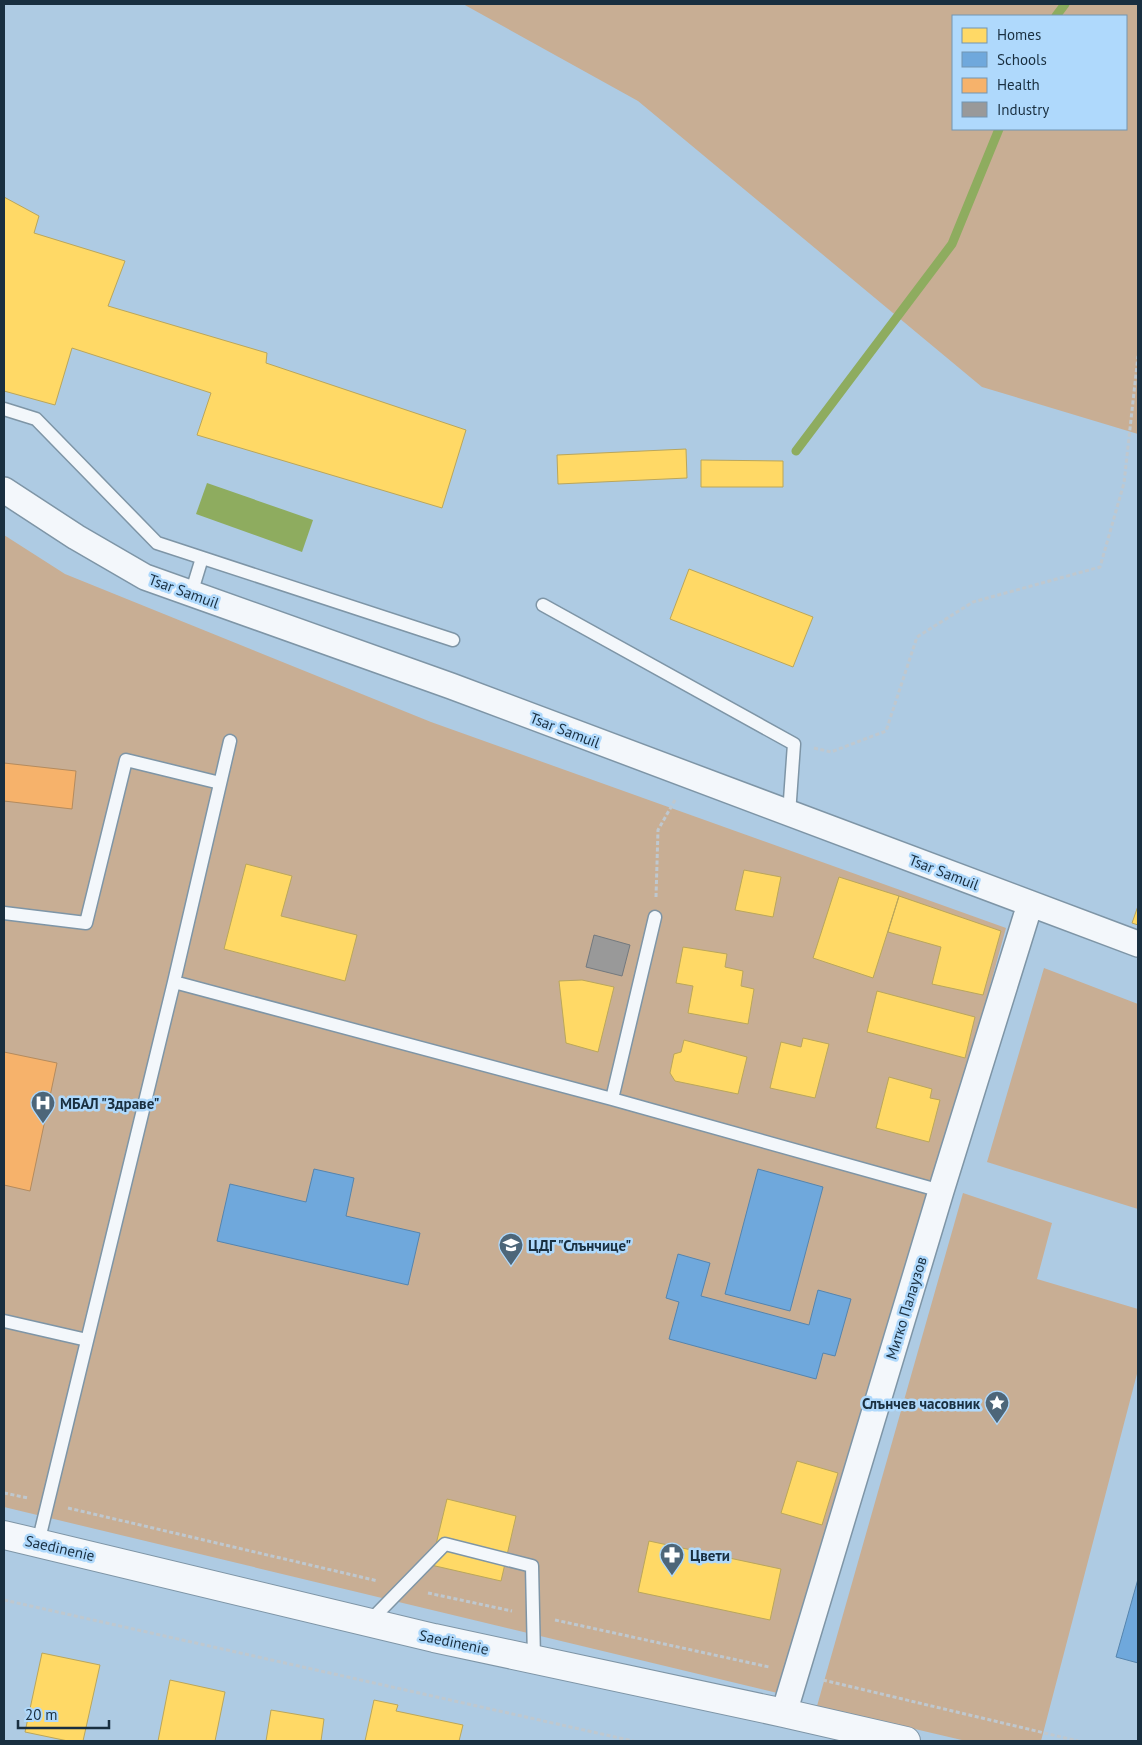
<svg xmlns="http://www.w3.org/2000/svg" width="1142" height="1745" font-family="'PT Sans',sans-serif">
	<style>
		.green { fill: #c8ae94; fill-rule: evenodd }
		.water { fill: #8eac5f }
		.homes { fill: #ffd966; stroke: #baa65b }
		.schools { fill: #6fa8dc; stroke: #5584ad }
		.health { fill: #f6b26b; stroke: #b48b5e }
		.industry { fill: #999; stroke: #73797e }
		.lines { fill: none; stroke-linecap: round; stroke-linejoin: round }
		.stream { stroke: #8eac5f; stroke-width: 9 }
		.service-casing { stroke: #7e95a6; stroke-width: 15 }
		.minor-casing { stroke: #7e95a6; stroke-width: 28 }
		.tertiary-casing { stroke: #7e95a6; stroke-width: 30 }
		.path { stroke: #bfc8cf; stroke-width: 3; stroke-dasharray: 4 2.5; stroke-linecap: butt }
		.service { stroke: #f3f7fb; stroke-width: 12 }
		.minor { stroke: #f3f7fb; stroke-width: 25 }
		.tertiary { stroke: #f3f7fb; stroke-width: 28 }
		.labels { text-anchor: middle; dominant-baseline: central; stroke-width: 5; stroke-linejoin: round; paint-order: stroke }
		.street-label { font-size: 15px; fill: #192f40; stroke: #afd9fc }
		.poi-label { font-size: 15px; font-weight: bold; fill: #192f40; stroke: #afd9fc; text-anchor: start }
	</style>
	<rect width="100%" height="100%" fill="#aecbe3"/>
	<path class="green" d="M463,4H1138V434L982,387L638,101ZM953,16H1126V129H953Z
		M4,535L65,574L431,722L1006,928L794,1697L4,1507Z
		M1044,968L1138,1004V1209L987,1162Z
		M963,1193L1052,1223L1037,1279L1138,1309V1370L1041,1741H966L817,1706Z"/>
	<path class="water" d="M207,483L313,520L302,552L196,514Z"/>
	<path class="homes" d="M4,197L39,216L34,233L125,261L108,306L267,353L266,363L466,430L442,508L197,435L211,393L72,348L55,405L4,391Z
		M686,449L687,478L558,484L557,455Z
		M701,460L783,461V487H701Z
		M689,569L813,617L793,667L670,619Z
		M246,864L292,876L281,916L357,935L345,981L224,949Z
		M744,870L781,877L773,917L735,910Z
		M839,877L899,896L873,978L813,958Z
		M899,896L1001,931L983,995L932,984L941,947L888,932Z
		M1138,906V925L1132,923Z
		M683,947L727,954L725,967L743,971L741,986L754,989L748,1024L688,1013L693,986L676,983Z
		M582,980L614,987L598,1052L566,1043L559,981Z
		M877,991L975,1017L965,1058L867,1032Z
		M803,1038L829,1044L815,1098L770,1088L781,1042L801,1047Z
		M684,1040L747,1057L738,1094L675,1081L670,1073L674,1054L681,1052Z
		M889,1077L932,1089L930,1098L940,1100L929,1142L876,1128Z
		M797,1461L838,1473L822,1525L781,1513Z
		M447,1499L516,1516L501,1581L431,1565Z
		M649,1541L781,1569L770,1620L638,1592Z
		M42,1653L100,1665L83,1741H68L25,1732Z
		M170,1680L225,1692L215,1741H158Z
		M374,1700L398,1705L396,1711L463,1725L459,1741H365Z
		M271,1710L324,1719L321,1741H266Z"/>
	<path class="schools" d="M314,1169L354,1178L346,1216L420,1233L408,1285L217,1241L230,1184L306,1202Z
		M758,1169L823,1187L790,1311L725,1294Z
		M678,1254L710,1263L701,1296L809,1325L818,1290L851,1299L835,1356L823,1353L816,1379L669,1339L679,1302L666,1298Z
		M1138,1579V1663L1116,1657Z"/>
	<path class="health" d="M4,763L76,771L72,809L4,801Z
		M4,1052L57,1063L30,1191L4,1185Z"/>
	<path class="industry" d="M594,935L630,945L622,976L586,967Z"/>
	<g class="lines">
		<path class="stream" d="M1056,16L1065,4
			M796,451L952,244L999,129"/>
		<defs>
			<path id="service" d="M4,409L36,419L157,543L453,640
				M191,594L202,558
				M543,605L794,744L789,814
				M4,913L86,923L126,760L220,783
				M174,982L612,1099L941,1191
				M612,1099L655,917
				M4,1321L87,1340
				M38,1543L174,982L230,741
				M369,1622L445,1544L532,1566L534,1659"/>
			<path id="minor" d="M4,490L76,537L145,577L451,686L1138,944
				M784,1713L941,1191L1030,904"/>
			<path id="tertiary" d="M4,1535L434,1638L784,1713L906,1741"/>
		</defs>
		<use href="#service" class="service-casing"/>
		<use href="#minor" class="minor-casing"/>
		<use href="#tertiary" class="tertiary-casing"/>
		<path class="path" d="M814,748L831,752L886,731L917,637L973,602L1100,567L1124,483L1138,356
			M656,897L658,830L675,800
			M4,1493L28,1498
			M68,1508L378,1581
			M428,1593L512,1611
			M4,1600L633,1741
			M555,1620L769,1667
			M823,1680L1078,1741"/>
		<use href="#service" class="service"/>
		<use href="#minor" class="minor"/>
		<use href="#tertiary" class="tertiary"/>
	</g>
	<defs>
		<symbol id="hospital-pin" viewBox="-11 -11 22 30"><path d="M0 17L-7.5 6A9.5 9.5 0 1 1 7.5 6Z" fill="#4d6679" stroke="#afd9fc"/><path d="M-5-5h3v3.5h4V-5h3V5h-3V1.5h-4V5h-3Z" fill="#fff"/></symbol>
		<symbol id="school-pin" viewBox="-11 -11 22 30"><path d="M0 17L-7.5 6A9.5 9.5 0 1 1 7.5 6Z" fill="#4d6679" stroke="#afd9fc"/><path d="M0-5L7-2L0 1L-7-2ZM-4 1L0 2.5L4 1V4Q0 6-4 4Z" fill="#fff"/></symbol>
		<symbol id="sight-pin" viewBox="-11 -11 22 30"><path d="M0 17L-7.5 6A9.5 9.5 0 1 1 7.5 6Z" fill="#4d6679" stroke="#afd9fc"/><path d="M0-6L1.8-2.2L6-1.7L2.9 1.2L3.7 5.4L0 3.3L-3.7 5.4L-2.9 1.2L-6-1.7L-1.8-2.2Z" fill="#fff"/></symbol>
		<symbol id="pharmacy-pin" viewBox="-11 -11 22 30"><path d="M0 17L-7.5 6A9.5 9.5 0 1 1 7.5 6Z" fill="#4d6679" stroke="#afd9fc"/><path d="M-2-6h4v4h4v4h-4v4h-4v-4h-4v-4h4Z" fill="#fff"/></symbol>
	</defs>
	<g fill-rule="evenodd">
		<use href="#hospital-pin" x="29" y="1089" width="28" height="38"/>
		<use href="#school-pin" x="497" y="1231" width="28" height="38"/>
		<use href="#sight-pin" x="983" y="1389" width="28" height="38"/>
		<use href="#pharmacy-pin" x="658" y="1541" width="28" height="38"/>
	</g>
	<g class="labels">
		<g class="street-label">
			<text transform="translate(184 591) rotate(20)">Tsar Samuil</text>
			<text transform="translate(565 730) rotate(21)">Tsar Samuil</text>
			<text transform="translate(944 872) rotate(21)">Tsar Samuil</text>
			<text transform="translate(906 1308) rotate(-73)">Митко Палаузов</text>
			<text transform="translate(60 1548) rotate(13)">Saedinenie</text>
			<text transform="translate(454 1642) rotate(12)">Saedinenie</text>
		</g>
		<g class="poi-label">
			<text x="60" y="1103">МБАЛ "Здраве"</text>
			<text x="528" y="1245">ЦДГ "Слънчице"</text>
			<text x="980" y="1403" text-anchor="end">Слънчев часовник</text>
			<text x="690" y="1555">Цвети</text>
		</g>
	</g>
	<rect width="1142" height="1745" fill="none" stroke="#192f40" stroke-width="10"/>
	<rect x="952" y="15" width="175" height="115" fill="#afd9fc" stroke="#7395b1"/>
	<rect x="962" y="28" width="25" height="15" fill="#ffd966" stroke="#7395b1"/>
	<text x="997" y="40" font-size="15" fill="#192f40">Homes</text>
	<rect x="962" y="52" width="25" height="15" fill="#6fa8dc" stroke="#7395b1"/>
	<text x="997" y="65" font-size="15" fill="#192f40">Schools</text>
	<rect x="962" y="78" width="25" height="15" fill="#f6b26b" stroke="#7395b1"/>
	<text x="997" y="90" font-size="15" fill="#192f40">Health</text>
	<rect x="962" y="102" width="25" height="15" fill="#999999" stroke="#7395b1"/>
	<text x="997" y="115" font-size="15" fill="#192f40">Industry</text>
	<path d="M18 1720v8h91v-8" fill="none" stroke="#192f40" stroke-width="2.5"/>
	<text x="25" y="1720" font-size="15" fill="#192f40" stroke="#afd9fc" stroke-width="4" paint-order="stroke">20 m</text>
</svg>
